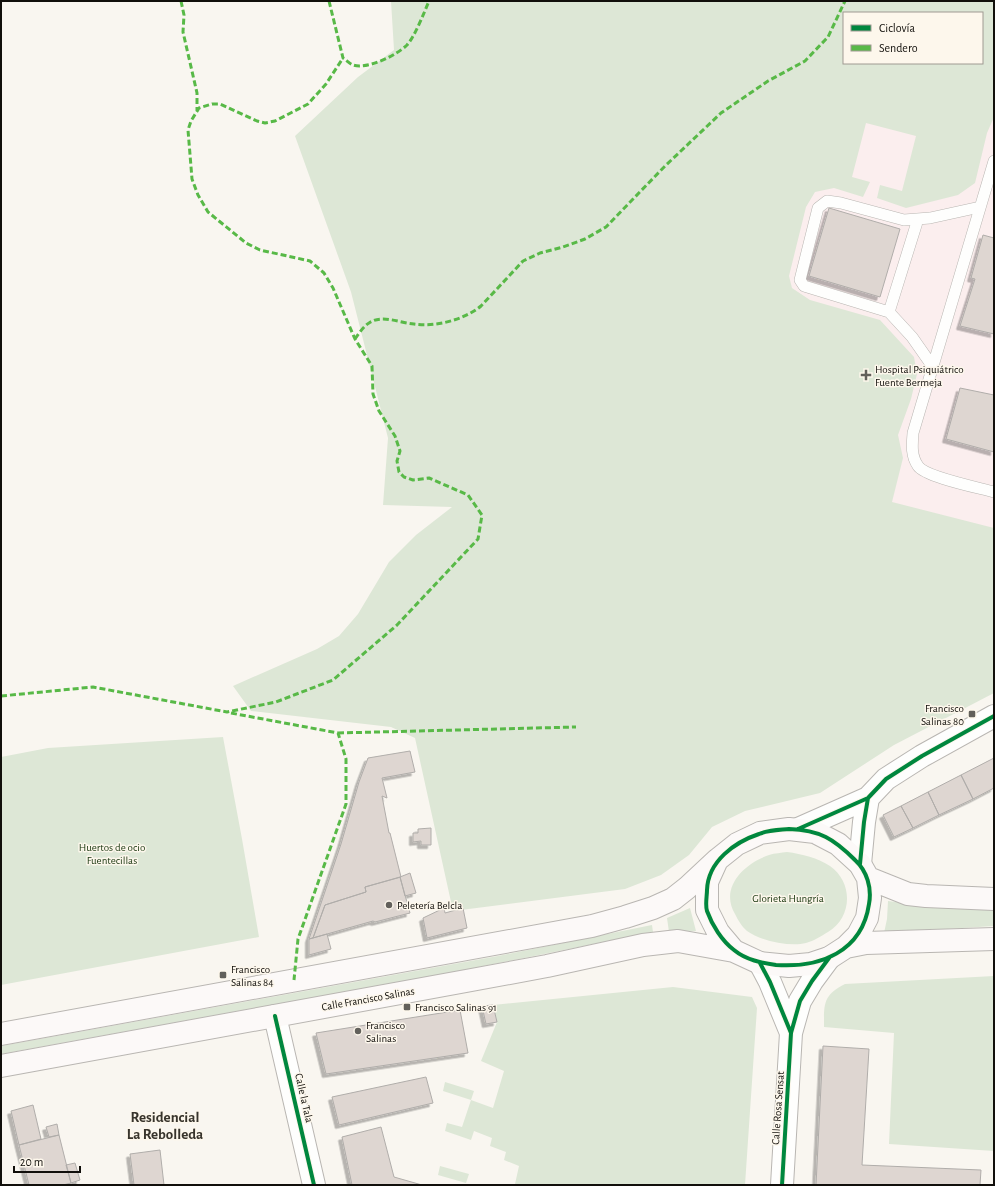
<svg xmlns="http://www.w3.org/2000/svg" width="995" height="1186" font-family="'Alegreya Sans',sans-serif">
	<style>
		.medical { fill: #fbeeee }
		.green { fill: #dde7d6; fill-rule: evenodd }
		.building { fill: #ded6d1; stroke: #b0adaa; filter: url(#shadow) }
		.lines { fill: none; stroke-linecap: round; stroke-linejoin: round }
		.lane-casing { stroke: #b9b6b2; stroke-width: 12 }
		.street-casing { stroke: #b9b6b2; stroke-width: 24 }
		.secondary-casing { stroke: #b9b6b2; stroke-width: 24 }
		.lane { stroke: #fefefd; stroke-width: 11 }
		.street { stroke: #fefefd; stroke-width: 22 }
		.secondary { stroke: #fcf9f8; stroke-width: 22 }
		.quiet { stroke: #58b947; stroke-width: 3; stroke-dasharray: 6 3; stroke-linecap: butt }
		.cycleway-casing { stroke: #fdf7ec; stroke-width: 6 }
		.cycleway { stroke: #00873e; stroke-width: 4 }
		.poi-dot { fill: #62605b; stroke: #fdf7ec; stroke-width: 1.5 }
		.labels { text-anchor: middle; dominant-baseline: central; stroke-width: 3; stroke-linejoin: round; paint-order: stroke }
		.poi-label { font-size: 11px; fill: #110f0b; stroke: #fdf7ec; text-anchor: start }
		.park-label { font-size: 11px; fill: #17350d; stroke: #fdf7ec }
		.street-label { font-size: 11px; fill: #110f0b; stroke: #fdf7ec }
		.district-label { font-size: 15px; font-weight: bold; fill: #38342c; stroke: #fdf7ec }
	</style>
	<defs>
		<filter id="shadow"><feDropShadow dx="-3.5" dy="3.5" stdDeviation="0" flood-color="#0004"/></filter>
	</defs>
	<rect width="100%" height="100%" fill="#f9f6f0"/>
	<path class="medical" d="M994,53V532L717,468L844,63H982Z"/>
	<path class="green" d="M391,1H994V117L987,133L975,183L958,195L906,208L877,198L880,185L902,191L916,136L866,123L852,177L870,182L863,197L834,188L815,192L806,207L789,276L792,288L810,300L880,320L914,357L917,374L911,399L898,435L903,458L892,502L994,528V693L894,745L820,793L745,811L712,827L689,855L661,875L625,889L453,911L415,738L391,727L251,711L233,686L317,649L339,636L358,614L389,562L416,535L452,507L383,505L388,438L351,292L295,136L358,77L394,50ZM844,13H982V63H844Z
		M223,737L242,839L259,937L1,985V757L48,748Z
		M787,852C802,854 818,858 830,866C854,883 852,918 828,932C821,936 814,941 806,943C790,947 761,941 747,931C742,927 738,920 735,914C719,887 745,863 769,855C775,853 781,853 787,852Z
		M888,901L942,908L994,907V926L884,933L887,919Z
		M690,908L696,931L669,932L667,918Z
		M652,925L653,932L454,972L1,1054V1046L498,956Z
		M994,976V1151L889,1144L894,1033L824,1027C824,1004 823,995 845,984Z
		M673,987L752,997L757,1008L745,1185H516L515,1184L519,1166L504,1160L506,1152L490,1146L492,1138L474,1131L471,1140L445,1131L447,1123L462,1127L471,1100L443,1091L445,1082L474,1091L471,1100L493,1108L504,1071L481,1061L497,1022L493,1005Z
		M440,1166L469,1174L466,1183L438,1175Z"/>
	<path class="building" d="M829,208L900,229L880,297L809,276Z
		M983,235L994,238V334L960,326L975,279L971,278Z
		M960,388L994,395V452L946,439Z
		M410,751L415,772L382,778L387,798L382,796L389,833H390L401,877L365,887L366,892L325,905L313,938L309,939L341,844L359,782L368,758Z
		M994,758V788L973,799L961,775Z
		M961,775L973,799L939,815L928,792Z
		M928,792L939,815L913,828L901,806Z
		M901,806L913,828L894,837L883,815Z
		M431,828V845H421V841L413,842V833H418V829Z
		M410,873L416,893L405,896L400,877Z
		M400,877L410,913L375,922L373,921L313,938L325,905L366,892L365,887Z
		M444,908L445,913L463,908L467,928L427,938L423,918Z
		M327,934L331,949L309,955V939Z
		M493,1005L497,1022L486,1024L482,1006Z
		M460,1010L468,1053L326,1074L316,1033Z
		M823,1046L869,1049L862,1165L981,1170L980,1185H816Z
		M426,1077L433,1103L339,1125L332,1097Z
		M33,1105L41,1139L19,1145L11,1111Z
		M57,1124L59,1135L49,1137L46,1127Z
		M381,1127L394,1177L422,1185H352L342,1137Z
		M59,1135L71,1183L63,1185H29L19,1145Z
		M160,1150L164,1185H134L130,1154Z
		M75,1163L80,1180L71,1183L66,1165Z"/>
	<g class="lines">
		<defs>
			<path id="lane" d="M994,161L913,433C912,445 911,456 918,466C925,477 980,488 994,492
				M889,312L918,219
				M933,367L912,337L889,312L804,286L800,280L818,208L827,201L841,203L904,220L930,218L980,207"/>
			<path id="street" d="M798,829L868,798L886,779L922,756L994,716
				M860,864L864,822L868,798
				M760,963L770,982L791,1033
				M275,1016L314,1185
				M782,1185L791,1033L800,1001L812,981L829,958"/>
			<path id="secondary" d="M868,878L908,894L926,896L994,899
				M846,947L866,943L994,939
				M1,1034L592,926L625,917L653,908L673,899L687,888L717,860L737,844L760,833L789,829L815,832L838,844L860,864L868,878L870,898L867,918L858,935L846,947L829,958L811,964L789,966L760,963L734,951L718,932L707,910V882L717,860
				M1,1066L466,981L547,966L643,945L678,941L734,951"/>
		</defs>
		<use href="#lane" class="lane-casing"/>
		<use href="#street" class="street-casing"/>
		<use href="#secondary" class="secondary-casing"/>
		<use href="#lane" class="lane"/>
		<use href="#street" class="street"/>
		<use href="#secondary" class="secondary"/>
		<path class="quiet" d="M181,1L184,15L183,32L197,93V111
			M329,1L343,58C346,60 350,64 353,65C367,70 397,55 407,45C415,36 424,13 429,1
			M355,339C359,333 364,326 369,323C382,314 400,323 414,324C436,327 464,320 481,306L523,261L540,253L563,247L585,239L606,227L665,166L721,113L768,81L805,61L828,37L845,1
			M1,696L93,687L227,712L276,702L333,680L397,625L478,539L482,515L468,495L429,478L413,480L404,477L399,472L397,461L400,451L395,436L379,411L373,394L372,366L355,339L333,288L324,273L310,261L260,250L246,243L208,212L198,195L192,179L188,130L191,121L199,108L212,104H220L257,121L265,123L275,121L308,104L326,84L343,58
			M231,713L338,733L346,759V804L298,939L294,980
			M338,733L576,727"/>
		<defs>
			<path id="cycleway" d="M789,829C820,830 834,839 855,860C867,871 872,888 869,904C862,952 820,968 776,965C762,963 746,960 734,950C722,941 712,925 707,911C705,905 707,896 707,890C708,861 735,842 759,834C768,830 780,830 789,829Z
				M798,829L868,798L886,779L922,756L994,716
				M860,864L864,822L868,798
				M760,963L770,982L791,1033
				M275,1016L314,1185
				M782,1185L791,1033L800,1001L812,981L829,958"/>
		</defs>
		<use href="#cycleway" class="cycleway-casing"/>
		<use href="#cycleway" class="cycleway"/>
	</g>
	<g class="poi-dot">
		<path d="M864 369h4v4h4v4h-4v4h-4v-4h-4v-4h4z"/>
		<rect x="968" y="710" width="8" height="8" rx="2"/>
		<circle cx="389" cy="905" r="4"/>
		<rect x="219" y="971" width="8" height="8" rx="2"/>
		<rect x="403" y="1003" width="8" height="8" rx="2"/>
		<circle cx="358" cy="1031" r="4"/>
	</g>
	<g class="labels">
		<g class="poi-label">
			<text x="875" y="369">Hospital Psiquiátrico<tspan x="875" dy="13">Fuente Bermeja</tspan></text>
			<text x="964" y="708" text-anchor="end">Francisco<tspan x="964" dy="13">Salinas 80</tspan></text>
			<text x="397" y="905">Peletería Belcla</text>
			<text x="231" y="969">Francisco<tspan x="231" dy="13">Salinas 84</tspan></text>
			<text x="415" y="1007">Francisco Salinas 91</text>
			<text x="366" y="1025">Francisco<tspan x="366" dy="13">Salinas</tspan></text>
		</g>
		<g class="park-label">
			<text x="112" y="847">Huertos de ocio<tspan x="112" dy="13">Fuentecillas</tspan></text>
			<text x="788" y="898">Glorieta Hungría</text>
		</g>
		<g class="street-label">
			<text transform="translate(368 999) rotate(-10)">Calle Francisco Salinas</text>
			<text transform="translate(304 1098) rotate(77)">Calle la Tala</text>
			<text transform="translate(778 1108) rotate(-86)">Calle Rosa Sensat</text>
		</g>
		<g class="district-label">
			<text x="165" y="1117">Residencial<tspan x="165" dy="17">La Rebolleda</tspan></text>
		</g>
	</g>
	<rect width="995" height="1186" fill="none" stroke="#110f0b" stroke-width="4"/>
	<rect x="843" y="12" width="140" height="52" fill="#fdf7ec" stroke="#9f9a92"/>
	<rect x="851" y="25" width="20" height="6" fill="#00873e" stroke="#9f9a92"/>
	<text x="879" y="32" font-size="12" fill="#110f0b">Ciclovía</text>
	<rect x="851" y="45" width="20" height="6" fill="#58b947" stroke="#9f9a92"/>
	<text x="879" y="52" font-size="12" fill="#110f0b">Sendero</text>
	<path d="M14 1166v6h66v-6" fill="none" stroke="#110f0b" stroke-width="2"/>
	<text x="20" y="1166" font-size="12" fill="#110f0b" stroke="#fdf7ec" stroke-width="3" paint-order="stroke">20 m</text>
</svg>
